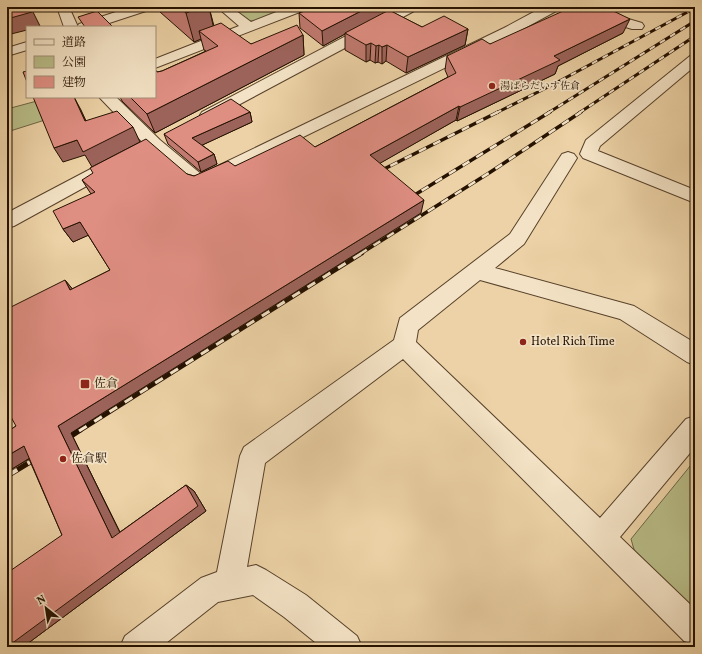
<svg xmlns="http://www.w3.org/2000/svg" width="702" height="654" font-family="Vollkorn,'Noto Serif JP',serif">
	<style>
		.green { fill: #b8bc87; stroke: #6e6644 }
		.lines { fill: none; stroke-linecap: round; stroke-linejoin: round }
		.minor-casing { stroke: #57412a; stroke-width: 2 }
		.tertiary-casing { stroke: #57412a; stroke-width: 2 }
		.minor { fill: #f3e2c5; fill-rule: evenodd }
		.tertiary { fill: #f3e2c5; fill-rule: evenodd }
		.rail-far3-casing { stroke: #251100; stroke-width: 3 }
		.rail-far2-casing { stroke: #251100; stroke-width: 3.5 }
		.rail-far1-casing { stroke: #251100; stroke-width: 4.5 }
		.rail-casing { stroke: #251100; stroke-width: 5.5 }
		.rail-far3 { stroke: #f3e2c5; stroke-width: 2; stroke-dasharray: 6; stroke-linecap: butt }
		.rail-far2 { stroke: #f3e2c5; stroke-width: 2.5; stroke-dasharray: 8; stroke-linecap: butt }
		.rail-far1 { stroke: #f3e2c5; stroke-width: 3; stroke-dasharray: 9; stroke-linecap: butt }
		.rail { stroke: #f3e2c5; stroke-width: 4; stroke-dasharray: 12; stroke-linecap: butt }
		.wall { fill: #c07a70; stroke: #251100 }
		.shaded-wall { fill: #9c635b; stroke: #251100 }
		.building { fill: #df8e82; stroke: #251100 }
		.poi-dot { fill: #8f2418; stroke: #f3e2c5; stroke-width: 1.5 }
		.labels { text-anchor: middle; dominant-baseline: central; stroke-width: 3.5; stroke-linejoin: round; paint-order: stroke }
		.far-poi-label { font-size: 10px; fill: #251100; stroke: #f3e2c5; text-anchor: start }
		.poi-label { font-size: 12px; fill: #251100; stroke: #f3e2c5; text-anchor: start }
	</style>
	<rect width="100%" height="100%" fill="#ecd2a6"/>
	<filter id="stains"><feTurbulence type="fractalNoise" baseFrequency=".005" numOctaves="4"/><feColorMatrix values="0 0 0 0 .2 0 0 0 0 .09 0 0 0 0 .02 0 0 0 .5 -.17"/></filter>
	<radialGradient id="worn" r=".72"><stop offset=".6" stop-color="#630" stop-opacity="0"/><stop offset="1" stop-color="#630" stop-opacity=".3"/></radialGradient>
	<path class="green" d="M228,7H292L256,21H247Z
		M37,101L45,120L7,132V109Z
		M695,460V611L635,553L631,539Z"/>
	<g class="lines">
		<defs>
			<path id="minor" d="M57,7H69L78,27H64Z
				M217,7H231L251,22L289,7H306L305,10L155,68V59L239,26Z
				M401,7H417L416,10L214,118L208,120L202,118L200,115L202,112Z
				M543,7H559L558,10L514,34L199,188L193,186L148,148L99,97H116L160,140L201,174L504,28Z
				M569,7H588L642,23L644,26L642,29H632L570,10Z
				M695,55V66L600,146L598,151L695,190V203L583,158L580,154L586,140L690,56Z
				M568,152L574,154L577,158L524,244L495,268L634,306L695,343V365L687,362L620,319L480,280L418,330L416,342L600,518L686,419L695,416V447L620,537L695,609V645L684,641L403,359L265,463L247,567L256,565L266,570L306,595L357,636L362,647H321L284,617L253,595L218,602L161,647H120L125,636L201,578L217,572L240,456L244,447L394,340L400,318L510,234L562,154Z
				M108,161L114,163L117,167L114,171L14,226L7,228V213L102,163Z"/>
			<path id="tertiary" d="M131,7H150L149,10L97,27H77L79,24Z
				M27,42V50L7,56V48Z"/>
		</defs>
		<use href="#minor" class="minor-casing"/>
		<use href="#tertiary" class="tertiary-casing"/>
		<use href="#minor" class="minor"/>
		<use href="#tertiary" class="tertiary"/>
		<defs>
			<path id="rail-far3" d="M496,113L554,84L695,8
				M548,113L695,21
				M579,113L695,36"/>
			<path id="rail-far2" d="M376,173L498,112
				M408,199L550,112
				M360,254L489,173L581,112"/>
			<path id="rail-far1" d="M79,431L362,253"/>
			<path id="rail" d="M62,442L80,430
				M7,476L40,456"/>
		</defs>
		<use href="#rail-far3" class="rail-far3-casing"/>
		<use href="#rail-far2" class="rail-far2-casing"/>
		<use href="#rail-far1" class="rail-far1-casing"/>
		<use href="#rail" class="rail-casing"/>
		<use href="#rail-far3" class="rail-far3"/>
		<use href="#rail-far2" class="rail-far2"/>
		<use href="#rail-far1" class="rail-far1"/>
		<use href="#rail" class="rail"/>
	</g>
	<path class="wall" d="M158,7H209L214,26L251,44L303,35L304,55L155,133L122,101L120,97H155L157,72L162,71L206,51L204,50L201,39L194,42L160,12Z
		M313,7H397L390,11L422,27L468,29L465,45L406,73L386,61L382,64L378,62L375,63L370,60L366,62L345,50V34L323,46L300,28L299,13L314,8Z
		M623,33L558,66L555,74L457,121L456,120L380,163L421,213L71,433L120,532L186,485L194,491L206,511L23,647L62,535L29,459L7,472V432L16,426L65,280L72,289L110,270L88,235L73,242L63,229L91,194L82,180L187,174L194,176L315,147L448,77L445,70L447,56L490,44Z
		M250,112L252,122L202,145L214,154L217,164L201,172L168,144L164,134Z"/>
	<path class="shaded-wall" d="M30,7H34L31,8L40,26L36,27H27V30L7,35V19Z
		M201,7H209L215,34L199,31L201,39L194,42L186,13Z
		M369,7H397L346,34L345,33V34L323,46L322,31Z
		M630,19L623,33L558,66L555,74L457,121L460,107L554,56Z
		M468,29L465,45L406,73L408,57Z
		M303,35L304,55L155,133L147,114Z
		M371,43L370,60L366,62V45Z
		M379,45L378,62L375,63L376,46Z
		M387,45L386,61L382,64V47Z
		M74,97L81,110L93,136L85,121Z
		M459,106L456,120L370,169V155Z
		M250,112L252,122L196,148L192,138Z
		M133,127L140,142L92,167L85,155L63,162L54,148L77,140Z
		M214,154L217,164L201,172L198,162Z
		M424,200L421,213L71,433L124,541L112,538L58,426Z
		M80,222L89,235L73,242L63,229Z
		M65,280L75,292L70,290Z
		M24,446L38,453L7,472V456Z
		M186,485L194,491L206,511L23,647H7Z"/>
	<path class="building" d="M7,7H30L32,12L7,19Z
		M179,7H201L186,13Z
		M316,7H369L322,31L299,13Z
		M572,7H605L630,19L554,56L560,60L460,107L459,106L370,155L424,200L58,426L112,538L186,485L198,506L7,647V573L62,535L24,446L7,456V432L16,426L7,410V309L65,280L70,290L110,270L80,222L63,229L53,211L95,192L82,180L93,173L90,168L146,139L187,174L194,176L228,161L235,166L300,135L315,147L456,73L447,56L482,39L490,44Z
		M389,10L422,27L444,16L468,29L408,57L387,45L382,47L379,45L376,46L371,43L366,45L345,33Z
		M97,11L113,27H85L78,17Z
		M221,23L251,44L297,25L303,35L147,114L130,97H155V69L157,72L162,71L218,46L199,31Z
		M27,71V82L23,72Z
		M33,97H74L85,121L117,111L133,127L83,152L77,140L54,148Z
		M231,99L250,112L192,138L214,154L198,162L164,134Z"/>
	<g class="poi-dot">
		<circle cx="492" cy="86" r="4"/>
		<circle cx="523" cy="342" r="4"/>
		<rect x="80" y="379" width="10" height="10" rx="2"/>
		<circle cx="63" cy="459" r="4"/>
	</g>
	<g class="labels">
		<g class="far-poi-label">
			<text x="500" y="86">湯ぱらだいす佐倉</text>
		</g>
		<g class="poi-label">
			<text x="531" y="342">Hotel Rich Time</text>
			<text x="94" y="384">佐倉</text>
			<text x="71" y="459">佐倉駅</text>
		</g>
	</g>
	<rect width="702" height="654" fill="none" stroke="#ecd2a6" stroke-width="24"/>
	<rect x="8" y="8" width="686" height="638" fill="none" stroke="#251100" stroke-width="2"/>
	<rect x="12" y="12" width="678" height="630" fill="none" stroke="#251100"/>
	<rect x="26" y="26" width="130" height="72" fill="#f3e2c5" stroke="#a18e76"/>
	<rect x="34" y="39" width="20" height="6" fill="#f3e2c5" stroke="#a18e76"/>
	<text x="62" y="46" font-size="12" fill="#251100">道路</text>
	<rect x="34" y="56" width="20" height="12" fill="#b8bc87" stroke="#a18e76"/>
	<text x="62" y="66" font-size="12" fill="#251100">公園</text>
	<rect x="34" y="76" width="20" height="12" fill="#df8e82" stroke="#a18e76"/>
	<text x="62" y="86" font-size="12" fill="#251100">建物</text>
	<g transform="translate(46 608) rotate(330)" stroke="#f3e2c5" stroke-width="3" paint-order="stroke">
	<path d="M0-3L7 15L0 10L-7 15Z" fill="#251100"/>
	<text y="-6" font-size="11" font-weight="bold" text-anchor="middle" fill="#251100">N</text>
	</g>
	<rect width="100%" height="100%" filter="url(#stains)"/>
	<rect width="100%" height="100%" fill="url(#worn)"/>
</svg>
